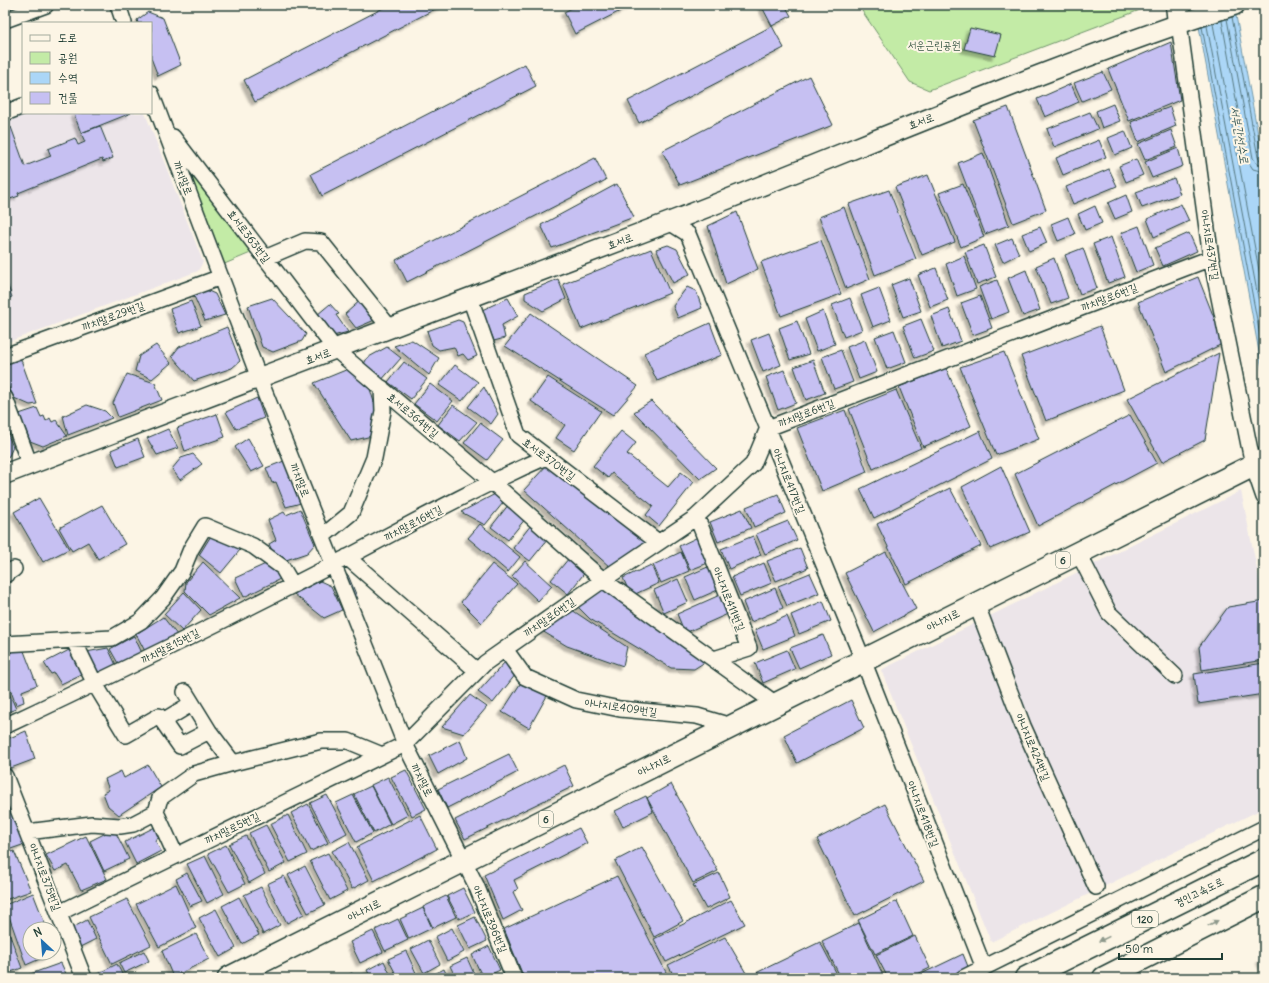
<svg xmlns="http://www.w3.org/2000/svg" width="1269" height="983" font-family="Delius,'Poor Story',sans-serif">
	<style>
		.built { fill: #ece5e9 }
		.green { fill: #c3eba6; stroke: #71946d }
		.water { fill: #abd6f7; stroke: #7399a9 }
		.lines { fill: none; stroke-linecap: round; stroke-linejoin: round }
		.shore { stroke: #577a82; stroke-width: 1 }
		.building { fill: #c6c0f2; stroke: #1f3d34; filter: url(#shadow) }
		.minor-casing { stroke: #1f3d34; stroke-width: 18 }
		.tertiary-casing { stroke: #1f3d34; stroke-width: 22 }
		.secondary-casing { stroke: #1f3d34; stroke-width: 25 }
		.primary-casing { stroke: #1f3d34; stroke-width: 25 }
		.motorway-casing { stroke: #1f3d34; stroke-width: 25 }
		.minor { stroke: #fcf5e5; stroke-width: 15 }
		.tertiary { stroke: #fcf5e5; stroke-width: 19 }
		.secondary { stroke: #fcf5e5; stroke-width: 22 }
		.primary { stroke: #fcf5e5; stroke-width: 22 }
		.motorway { stroke: #fcf5e5; stroke-width: 22 }
		.oneway { fill: #8e998c }
		.labels { text-anchor: middle; dominant-baseline: central; stroke-width: 4; stroke-linejoin: round; paint-order: stroke }
		.shield { fill: #fcf5e5; stroke: #617469; stroke-width: 1 }
		.shield-label { font-size: 10px; font-weight: bold; fill: #1f3d34 }
		.park-label { font-size: 11px; fill: #385745; stroke: #fcf5e5 }
		.street-label { font-size: 11px; fill: #1f3d34; stroke: #fcf5e5 }
		.water-label { font-size: 12px; font-style: italic; fill: #3b5c5b; stroke: #fcf5e5 }
	</style>
	<defs>
		<filter id="shadow"><feDropShadow dx="-3.5" dy="3.5" stdDeviation="1" flood-color="#0004"/></filter>
	</defs>
	<rect width="100%" height="100%" fill="#fcf5e5"/>
	<filter id="ink" filterUnits="userSpaceOnUse"><feTurbulence type="fractalNoise" baseFrequency=".025" numOctaves="2"/><feDisplacementMap in="SourceGraphic" scale="8" xChannelSelector="R" yChannelSelector="G"/><feConvolveMatrix kernelMatrix="1 2 1 2 8 2 1 2 1" color-interpolation-filters="sRGB"/></filter>
	<g filter="url(#ink)">
		<path class="built" d="M26,113H145L203,262L198,271L5,343V121Z
			M1241,491L1264,603V808L991,942L881,670Z"/>
		<path class="green" d="M858,5H1153L929,90L910,82Z
			M186,163L253,252L222,265Z"/>
		<path class="water" d="M1195,5H1234L1264,167V379Z"/>
		<g class="lines">
			<path class="shore" d="M1232,17L1258,157L1260,160L1264,161
				M1227,19L1253,158L1257,164L1264,166
				M1222,21L1247,160L1253,169L1264,172
				M1213,24L1264,297
				M1207,26L1264,329
				M1202,27L1264,357"/>
		</g>
		<path class="building" d="M389,5H443L255,102L244,80Z
			M578,5H632L575,34L564,12Z
			M761,5H785L791,16L772,26Z
			M148,12L163,18L181,65L158,76L151,58V23H138L137,20Z
			M772,26L784,48L639,123L628,101Z
			M970,28L1001,35L995,56L964,49Z
			M1171,42L1180,100L1129,121L1108,69Z
			M525,64L536,86L322,196L311,174Z
			M1103,72L1111,89L1082,101L1074,83Z
			M809,76L833,125L680,185L662,151Z
			M1071,84L1079,102L1045,117L1037,99Z
			M1113,104L1120,121L1102,128L1096,111Z
			M1008,107L1046,210L1013,223L973,120Z
			M1170,107L1176,126L1138,142L1131,122Z
			M1090,112L1098,129L1054,147L1047,129Z
			M76,113H131L81,133L74,114Z
			M100,126L113,158L103,162L102,159L18,193L19,196L10,199L7,190L5,191V129L11,127L25,166L51,156L48,149L75,138L78,145L85,142L81,133Z
			M1171,130L1177,147L1145,160L1138,144Z
			M1125,131L1132,148L1115,155L1108,138Z
			M1099,140L1106,157L1063,175L1056,158Z
			M1178,148L1183,166L1152,178L1145,162Z
			M983,153L1009,225L985,234L958,163Z
			M595,158L606,180L407,282L396,260Z
			M1136,159L1143,175L1126,182L1119,166Z
			M1109,169L1117,186L1073,204L1066,187Z
			M928,175L955,242L922,255L895,187Z
			M1174,178L1180,194L1142,208L1136,192Z
			M617,184L634,217L552,248L541,225Z
			M963,184L984,237L961,247L939,193Z
			M889,190L916,259L875,275L849,204Z
			M1126,195L1132,212L1115,219L1108,203Z
			M1181,204L1189,221L1154,237L1147,219Z
			M1095,206L1102,223L1085,230L1078,214Z
			M844,207L870,279L846,289L819,217Z
			M737,212L758,269L726,284L708,226Z
			M1068,217L1075,234L1058,241L1051,224Z
			M1139,226L1153,265L1136,272L1121,233Z
			M1040,227L1047,243L1029,251L1022,234Z
			M1189,233L1197,251L1163,266L1155,248Z
			M1111,237L1125,277L1108,283L1093,244Z
			M1012,238L1019,254L1003,262L995,245Z
			M821,240L841,294L781,316L761,262Z
			M668,245L677,249L690,274L673,283L656,249Z
			M984,245L996,277L977,284L965,252Z
			M1083,248L1097,288L1080,294L1065,255Z
			M651,249L670,293L581,329L563,284Z
			M964,256L976,289L957,296L946,264Z
			M1054,258L1068,298L1051,304L1036,266Z
			M936,268L948,300L930,307L918,275Z
			M1026,270L1040,310L1023,316L1008,278Z
			M1198,277L1224,343L1166,372L1138,302Z
			M5,278L12,297L5,300Z
			M909,278L921,311L903,317L891,285Z
			M558,279L566,299L543,311L525,299V293Z
			M997,280L1009,312L991,319L979,287Z
			M687,287L696,291L702,308L678,318L673,306Z
			M879,288L891,320L873,327L861,295Z
			M206,290L215,294L225,315L205,321L193,294Z
			M980,296L992,328L973,335L961,303Z
			M272,298L306,334L302,341L273,352L262,347L248,306Z
			M508,298L518,316L502,325L505,338L494,341L482,310Z
			M850,298L862,330L844,337L832,305Z
			M362,299L377,319L356,328L345,314Z
			M191,301L201,326L179,333L170,309Z
			M330,304L339,314L336,315L348,332L333,336L317,315Z
			M949,309L961,341L942,348L931,316Z
			M823,311L835,344L817,351L805,319Z
			M531,313L638,386L613,415L505,346Z
			M921,319L934,351L915,358L903,326Z
			M458,320L463,322L477,356L468,360L463,354L458,356L454,347L439,350L432,345L427,331Z
			M797,321L809,354L790,360L779,328Z
			M710,323L722,355L657,381L644,353Z
			M1100,326L1124,390L1046,421L1021,356Z
			M227,327L240,361L232,368L194,381L172,356L179,347Z
			M894,330L906,362L887,369L875,337Z
			M769,333L781,365L763,372L751,340Z
			M412,340L439,358L429,375L394,346Z
			M865,340L877,372L859,379L847,347Z
			M156,345L171,363L152,379L135,371L139,356Z
			M387,347L401,358L380,382L363,366L367,358Z
			M841,350L853,382L834,389L822,357Z
			M1004,352L1039,439L996,455L960,367Z
			M1219,353L1205,440L1162,462L1127,399Z
			M20,357L37,404L30,405L14,398L5,379V370L9,363Z
			M813,360L825,393L806,400L794,367Z
			M404,362L427,379L411,399L388,382Z
			M455,365L478,382L462,401L439,385Z
			M353,367L363,375L370,389L377,412L376,435L351,441L314,383Z
			M946,368L971,426L923,447L899,387Z
			M784,370L796,403L778,410L766,377Z
			M127,374L155,383L162,400L118,417L113,403Z
			M548,377L601,411L574,450L556,438L565,425L531,401Z
			M430,384L453,401L437,421L414,404Z
			M484,387L498,414L491,424L468,407Z
			M896,390L921,448L873,469L849,409Z
			M257,398L264,418L236,429L226,412Z
			M651,401L716,468L700,479L634,412Z
			M87,405L105,411L112,418L68,435L63,416Z
			M453,405L477,422L460,441L438,425Z
			M37,408L41,417L44,416L46,421L50,418L52,422L56,420L67,436L43,446L30,441L19,414Z
			M845,410L867,472L822,491L797,428Z
			M217,414L225,437L185,451L177,428Z
			M1130,415L1157,463L1038,526L1015,474Z
			M480,423L503,440L487,460L464,443Z
			M168,429L178,448L157,455L147,438Z
			M6,430L13,447L9,456L5,458Z
			M621,431L636,443L627,454L668,487L681,472L694,482L659,526L646,515L653,506L612,473L608,478L593,466Z
			M980,431L992,459L874,518L860,489Z
			M248,438L264,466L251,472L235,447Z
			M138,439L145,457L118,467L111,450Z
			M193,454L202,464L180,480L172,469L181,458Z
			M284,461L301,503L286,507L276,482L272,483L266,468Z
			M547,465L646,543L610,567L524,490Z
			M1001,466L1030,532L990,549L962,487Z
			M950,488L981,546L906,584L877,524Z
			M497,493L503,503L485,525L461,512Z
			M778,494L786,513L754,527L746,507Z
			M39,498L69,549L43,562L14,512Z
			M509,504L526,518L508,540L491,527Z
			M102,505L125,544L98,559L88,542L72,551L59,528Z
			M300,509L315,544L307,553L283,561L275,557L269,544L276,540L268,520L284,512L286,515Z
			M742,509L751,528L718,542L710,522Z
			M788,521L797,540L765,554L756,534Z
			M480,524L520,557L508,572L468,538Z
			M531,525L548,539L530,561L513,548Z
			M214,531L240,550L221,573L199,555Z
			M753,536L761,555L729,569L721,549Z
			M698,537L708,563L690,570L679,546Z
			M800,548L808,568L776,581L767,561Z
			M681,552L689,571L661,583L653,565Z
			M886,552L916,609L874,632L845,573Z
			M569,558L586,571L568,594L551,580Z
			M525,561L552,586L538,601L512,576Z
			M203,562L240,598L209,615L185,591L186,582Z
			M270,562L282,578L244,597L235,578Z
			M764,563L772,583L740,596L732,577Z
			M492,564L517,584L482,623L461,602Z
			M651,565L659,583L631,596L623,578Z
			M710,566L720,589L695,600L685,577Z
			M810,573L819,593L787,606L778,586Z
			M348,575L358,599L353,602L342,578Z
			M678,579L688,602L664,613L654,590Z
			M320,581L331,586L342,610L324,618L294,594Z
			M604,587L705,662L694,669L671,668L590,619L577,606Z
			M775,588L783,608L751,622L743,602Z
			M184,592L201,610L182,631L164,614Z
			M722,594L730,613L685,633L677,614Z
			M823,601L831,621L799,634L791,615Z
			M1264,601V660L1202,670L1199,647L1228,607Z
			M572,610L627,647L623,666L567,646L542,631Z
			M787,616L795,636L763,649L755,630Z
			M163,617L178,636L146,653L136,634Z
			M823,635L831,654L799,668L790,648Z
			M134,636L142,653L119,665L110,649Z
			M108,648L116,665L96,674L86,652Z
			M71,649L84,673L61,684L54,673L51,674L44,663Z
			M787,650L795,669L763,683L755,663Z
			M14,651H24L37,685L22,691L24,702L16,705L5,675V656Z
			M505,662L516,674L493,703L478,692Z
			M1264,663V694L1198,704L1194,674Z
			M522,681L548,694L529,728L502,712Z
			M6,686L16,709L5,713V687Z
			M470,695L487,707L464,734L442,727Z
			M851,700L864,728L797,763L784,735Z
			M26,731L35,759L11,768L5,750V740Z
			M460,740L467,758L438,774L429,756Z
			M509,754L518,772L447,808L438,789Z
			M148,765L161,787L119,815L108,806L103,793L109,790L105,779L121,771L124,778Z
			M564,765L574,786L465,839L455,820Z
			M406,770L426,809L412,816L391,777Z
			M388,777L408,815L391,824L371,785Z
			M671,784L718,871L693,883L647,798Z
			M371,786L390,824L374,833L354,794Z
			M5,789L28,843L5,851Z
			M327,795L347,833L330,842L310,803Z
			M353,795L373,833L356,842L336,803Z
			M646,796L653,812L623,827L615,811Z
			M308,804L328,843L311,851L291,813Z
			M885,804L924,881L855,916L817,839Z
			M288,815L307,854L290,862L270,824Z
			M420,815L437,849L374,881L357,847Z
			M266,825L286,863L269,872L249,833Z
			M155,827L159,838L155,840L161,851L136,864L125,842Z
			M579,828L587,843L514,880L518,889L513,892L522,910L503,920L484,875Z
			M114,829L129,859L104,871L90,841Z
			M86,836L107,879L81,890L68,865L55,871L46,855Z
			M246,836L265,874L249,883L229,844Z
			M349,842L369,880L352,889L332,851Z
			M226,845L245,884L229,892L208,854Z
			M642,847L683,921L654,937L615,861Z
			M14,851L31,891L5,900V855Z
			M328,853L347,891L330,900L310,861Z
			M205,856L224,894L207,903L187,864Z
			M305,866L325,905L308,913L288,875Z
			M187,873L202,901L190,906L176,879Z
			M719,873L730,897L706,909L693,885Z
			M284,876L304,914L287,923L267,884Z
			M617,876L669,978H524L504,929Z
			M176,884L196,928L159,947L136,904Z
			M261,887L280,925L263,934L244,895Z
			M463,888L475,912L459,919L447,896Z
			M33,893L47,929H30V953H54V948L56,952L26,965L5,905Z
			M446,896L456,917L433,928L423,907Z
			M239,897L259,935L242,944L222,906Z
			M127,899L151,945L112,964L89,917Z
			M731,900L745,924L666,962L654,939Z
			M897,901L913,936L875,954L858,920Z
			M423,908L432,928L409,939L400,919Z
			M216,909L236,948L220,957L199,918Z
			M475,917L487,941L470,949L458,925Z
			M398,919L408,940L385,951L375,930Z
			M87,920L96,939L80,947L70,929Z
			M5,922L22,968L5,974Z
			M859,923L883,975L875,978H841L822,941Z
			M452,928L464,952L447,961L435,937Z
			M373,931L383,952L360,963L350,942Z
			M196,934L209,959L173,977L162,951Z
			M915,936L930,968L909,978H888L876,955Z
			M725,937L746,973L737,978H675L668,965Z
			M428,940L440,964L424,973L411,949Z
			M820,942L839,978H758L756,973Z
			M489,946L500,970L483,978L472,955Z
			M144,951L149,961L124,973L119,963Z
			M406,951L417,975L410,978H398L388,959Z
			M963,954L969,969L951,978H913Z
			M467,958L476,978H456L450,966Z
			M1264,958V968L1260,960Z
			M384,961L392,978H371L367,970Z
			M61,963L68,978H19Z
			M117,964L124,978H92L91,977Z
			M444,969L448,978H427Z
			M352,973L355,978H342Z"/>
		<g class="lines">
			<defs>
				<path id="minor" d="M118,5L124,23
					M5,20L46,5
					M1179,23L1211,258L1253,465L1264,497
					M151,93L259,378L405,744L476,885L514,978
					M5,113L23,106
					M173,137L335,349L491,481L603,580L776,704
					M669,222L688,234L863,660L984,968
					M265,258L305,241L321,242L390,328
					M470,298L518,435L658,542
					M5,356L221,277
					M5,398L30,465
					M695,518L700,525L749,648L714,659
					M323,536L351,513L374,458L383,411L382,388
					M1078,552L1109,613L1175,676
					M347,557L477,671
					M5,575L14,569
					M976,603L1023,726L1096,887
					M74,641L95,684L126,735L159,716L180,746L209,731
					M5,644L112,638L141,621L163,598L182,571L191,549L205,526L253,546L282,567L292,584
					M505,649L525,677L576,700L620,709L697,716L731,726
					M185,692L209,731L233,763
					M163,721L191,704
					M5,726C120,672 235,615 348,557C414,522 478,487 546,457
					M5,776L84,978
					M156,812L176,856
					M27,832L92,824L120,826L133,824L156,812L160,798L194,774L233,763L321,741H348L382,755
					M59,913L405,744L485,663L603,580L695,518L753,464L768,428L1211,258
					M963,978L1264,828"/>
				<path id="tertiary" d="M5,474C226,391 447,308 667,223C856,150 1042,68 1235,5"/>
				<path id="secondary" d="M1177,5L1179,23"/>
				<path id="primary" d="M229,978L1264,460"/>
				<path id="motorway" d="M1026,978L1264,860
					M1104,978L1264,897"/>
			</defs>
			<use href="#minor" class="minor-casing"/>
			<use href="#tertiary" class="tertiary-casing"/>
			<use href="#secondary" class="secondary-casing"/>
			<use href="#primary" class="primary-casing"/>
			<use href="#motorway" class="motorway-casing"/>
			<use href="#minor" class="minor"/>
			<use href="#tertiary" class="tertiary"/>
			<use href="#secondary" class="secondary"/>
			<use href="#primary" class="primary"/>
			<use href="#motorway" class="motorway"/>
		</g>
		<defs><path id="oneway-solid" d="M-6-.8H1V-3.2L6.5 0L1 3.2V.8H-6Z"/></defs>
		<g class="oneway">
			<use href="#oneway-solid" transform="translate(1213 923) rotate(-27)"/>
			<use href="#oneway-solid" transform="translate(1104 939) rotate(154)"/>
		</g>
	</g>
	<g class="labels">
		<g class="shield">
			<rect x="1056" y="552" width="14" height="16" rx="3"/>
			<rect x="539" y="811" width="14" height="16" rx="3"/>
			<rect x="1132" y="911" width="26" height="16" rx="3"/>
		</g>
		<g class="shield-label">
			<text x="1063" y="560">6</text>
			<text x="546" y="819">6</text>
			<text x="1145" y="919">120</text>
		</g>
		<g class="park-label">
			<text x="934" y="45">서운근린공원</text>
		</g>
		<g class="street-label">
			<text transform="translate(921 121) rotate(-21)">효서로</text>
			<text transform="translate(183 178) rotate(69)">까치말로</text>
			<text transform="translate(249 236) rotate(53)">효서로363번길</text>
			<text transform="translate(620 241) rotate(-21)">효서로</text>
			<text transform="translate(1210 245) rotate(81)">아나지로437번길</text>
			<text transform="translate(1109 297) rotate(-21)">까치말로6번길</text>
			<text transform="translate(113 316) rotate(-20)">까치말로29번길</text>
			<text transform="translate(318 356) rotate(-21)">효서로</text>
			<text transform="translate(806 413) rotate(-21)">까치말로6번길</text>
			<text transform="translate(413 415) rotate(40)">효서로364번길</text>
			<text transform="translate(549 459) rotate(37)">효서로370번길</text>
			<text transform="translate(300 480) rotate(68)">까치말로</text>
			<text transform="translate(789 481) rotate(68)">아나지로417번길</text>
			<text transform="translate(413 523) rotate(-28)">까치말로16번길</text>
			<text transform="translate(729 599) rotate(68)">아나지로411번길</text>
			<text transform="translate(549 617) rotate(-35)">까치말로6번길</text>
			<text transform="translate(943 620) rotate(-27)">아나지로</text>
			<text transform="translate(170 646) rotate(-27)">까치말로15번길</text>
			<text transform="translate(621 707) rotate(8)">아나지로409번길</text>
			<text transform="translate(1033 747) rotate(67)">아나지로424번길</text>
			<text transform="translate(654 765) rotate(-27)">아나지로</text>
			<text transform="translate(422 780) rotate(63)">까치말로</text>
			<text transform="translate(923 814) rotate(69)">아나지로418번길</text>
			<text transform="translate(232 828) rotate(-26)">까치말로5번길</text>
			<text transform="translate(45 877) rotate(69)">아나지로375번길</text>
			<text transform="translate(1199 892) rotate(-26)">경인고속도로</text>
			<text transform="translate(364 910) rotate(-27)">아나지로</text>
			<text transform="translate(490 919) rotate(67)">아나지로396번길</text>
		</g>
		<g class="water-label">
			<text transform="translate(1240 135) rotate(80)">서부간선수로</text>
		</g>
	</g>
	<rect width="1269" height="983" fill="none" stroke="#fcf5e5" stroke-width="20"/>
	<rect x="10" y="10" width="1249" height="963" fill="none" stroke="#1f3d34" stroke-width="1.5" filter="url(#ink)"/>
	<rect x="22" y="22" width="130" height="92" fill="#fcf5e5" stroke="#a4ab9e"/>
	<rect x="30" y="35" width="20" height="6" fill="#fcf5e5" stroke="#a4ab9e"/>
	<text x="58" y="42" font-size="12" fill="#1f3d34">도로</text>
	<rect x="30" y="52" width="20" height="12" fill="#c3eba6" stroke="#a4ab9e"/>
	<text x="58" y="62" font-size="12" fill="#1f3d34">공원</text>
	<rect x="30" y="72" width="20" height="12" fill="#abd6f7" stroke="#a4ab9e"/>
	<text x="58" y="82" font-size="12" fill="#1f3d34">수역</text>
	<rect x="30" y="92" width="20" height="12" fill="#c6c0f2" stroke="#a4ab9e"/>
	<text x="58" y="102" font-size="12" fill="#1f3d34">건물</text>
	<g transform="translate(42 941) rotate(334)"><circle r="19" fill="#fcf5e5" stroke="#a4ab9e"/>
	<path d="M0-3L7 15L0 10L-7 15Z" fill="#1f6fb2"/>
	<text y="-6" font-size="11" font-weight="bold" text-anchor="middle" fill="#1f3d34">N</text>
	</g>
	<path d="M1119 953v6h103v-6" fill="none" stroke="#1f3d34" stroke-width="2"/>
	<text x="1125" y="953" font-size="12" fill="#1f3d34" stroke="#fcf5e5" stroke-width="3" paint-order="stroke">50 m</text>
</svg>
